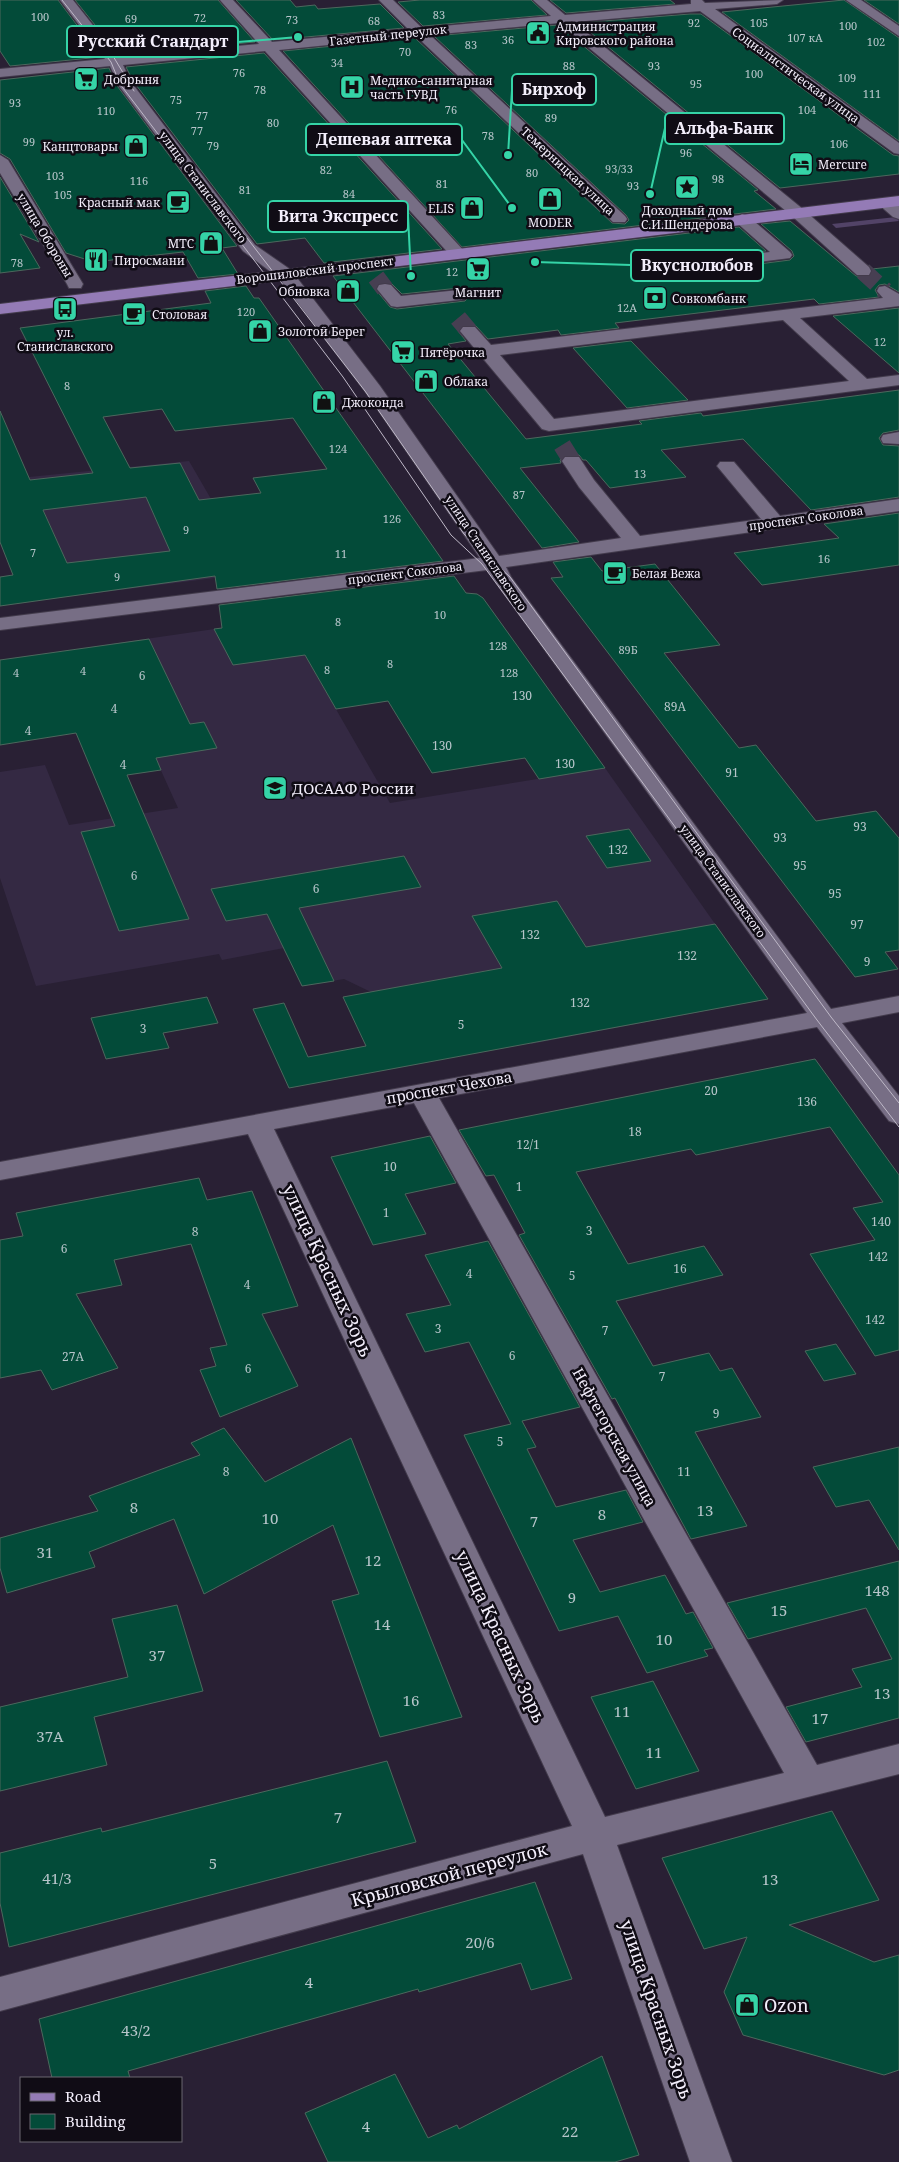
<svg xmlns="http://www.w3.org/2000/svg" width="899" height="2162" font-family="'Noto Serif',serif">
	<style>
		.built { fill: #342943 }
		.green { fill: #524367 }
		.building { fill: #034b39; stroke: #4c685d; fill-rule: evenodd }
		.lines { fill: none; stroke-linecap: round; stroke-linejoin: round }
		.minor-tunnel { stroke: #473f52; stroke-width: 18; stroke-dasharray: 18 9; stroke-linecap: butt }
		.minor-casing { stroke: #433b4c; stroke-width: 2 }
		.major-casing { stroke: #433b4c; stroke-width: 2 }
		.minor { fill: #776e85; fill-rule: evenodd }
		.major { fill: #947bb6; fill-rule: evenodd }
		.tram { stroke: #bfb9c8; stroke-width: 1 }
		.labels { text-anchor: middle; dominant-baseline: central; stroke-width: 5; stroke-linejoin: round; paint-order: stroke }
		.far-number-label { font-size: 11px; fill: #b7c5ca }
		.far-poi-label { font-size: 12px; fill: #f3eefb; stroke: #100c15; text-anchor: start }
		.far-street-label { font-size: 12px; fill: #f3eefb; stroke: #100c15 }
		.number-label { font-size: 12px; fill: #b7c5ca }
		.poi-label { font-size: 15px; fill: #f3eefb; stroke: #100c15; text-anchor: start }
		.street-label { font-size: 15px; fill: #f3eefb; stroke: #100c15 }
		.near-number-label { font-size: 15px; fill: #b7c5ca }
		.near-street-label { font-size: 18px; fill: #f3eefb; stroke: #100c15 }
		.near-poi-label { font-size: 18px; fill: #f3eefb; stroke: #100c15; text-anchor: start }
		.leader { fill: none; stroke: #35d4a7; stroke-width: 2 }
		.callout-dot { fill: #35d4a7; stroke: #100c15; stroke-width: 2 }
		.callout { fill: #100c15; stroke: #35d4a7; stroke-width: 2 }
		.callout-label { font-size: 16px; text-anchor: middle; font-weight: bold; fill: #f3eefb }
	</style>
	<rect width="100%" height="100%" fill="#292034"/>
	<path class="built" d="M189,461L254,573L81,595L29,477Z
		M284,619L390,803L605,768L768,999L531,1044L489,970L371,992L344,979L302,986L284,948L222,960L219,954L36,986L0,878V772L45,765L69,825L178,808L104,645Z"/>
	<path class="green" d="M896,217L899,221L836,228L832,224Z"/>
	<path class="building" d="M0,0H58L101,57L10,66L0,51Z
		M75,0H218L255,42L119,55Z
		M236,0H290L296,7L315,5L318,9L380,4L404,28L273,40Z
		M420,0H531L547,15L423,26L398,2Z
		M550,0H670L675,4L566,13Z
		M844,0L899,38V141L722,12Z
		M864,0H899V24Z
		M690,14H701L893,155L899,156V174L780,188L579,23Z
		M558,25L758,190L754,191L776,209L462,247L283,51L415,38L612,223L625,224L629,220L626,215L434,36Z
		M264,53L442,249L324,263L305,238L257,244L133,81L126,67Z
		M109,68L118,87L237,246L222,248L238,274L198,278L183,252L94,262L66,253L10,159L0,153V80Z
		M0,177L39,242L20,234L40,268L0,273Z
		M790,221L856,276L869,277L872,269L899,266V292L885,284L879,285L875,290L879,297L819,304L814,299L615,323L619,328L561,335L558,330L488,339L476,326L463,325L458,331L466,341L448,344L526,439L642,424L639,421L701,413L703,416L899,390V430L883,433L879,438L883,445L899,446V497L811,510L743,439L661,450L686,477L610,488L586,460H583L579,455H565L560,460L561,463L520,468L579,542L542,548L333,276L739,227L766,251L637,266L633,271L635,277L643,279L790,260L794,256L792,251L761,224ZM385,282L392,284L402,294L459,288L467,290L469,296L465,301L397,309L390,307L376,290L377,284Z
		M246,286L254,298H259L443,561L217,589L215,576L0,606V577L13,575L0,542V411L30,480L93,473L20,328L211,303L205,291ZM162,409L175,431L293,418L327,469L253,478L261,493L199,500L180,463L130,468L103,417ZM146,497L170,551L67,563L43,510Z
		M899,308V373L833,316Z
		M631,341L688,400L627,408L573,348Z
		M899,513V565L762,585L734,553L839,538L824,524Z
		M591,557L602,571L655,564L720,645L664,653L739,748L756,745L816,821L876,811L899,838V950L885,952L898,969L855,977L551,578L563,577L553,562Z
		M454,576L466,593L477,594L483,598L605,768L539,779L525,758L432,773L388,701L336,709L305,655L233,665L214,629L222,628L219,605Z
		M149,639L190,724L204,722L217,748L156,758L161,770L127,775L189,919L119,931L81,832L115,826L76,733L0,745V660Z
		M629,829L651,861L607,868L586,836Z
		M404,856L421,887L299,908L334,981L302,986L267,914L226,921L211,889Z
		M557,901L586,947L715,924L768,999L289,1088L253,1009L284,1003L308,1057L366,1046L343,997L502,968L472,916Z
		M207,997L218,1023L163,1033L169,1048L106,1059L91,1018Z
		M815,1059L899,1175V1350L875,1356L810,1254L875,1240L853,1208L883,1202L830,1127L696,1155L691,1149L576,1172L628,1264L704,1246L723,1275L616,1301L653,1366L709,1353L720,1371L732,1368L761,1417L695,1432L747,1526L691,1539L615,1398L612,1399L519,1235L525,1233L494,1175L486,1176L459,1130Z
		M430,1136L456,1183L405,1194L426,1234L373,1245L331,1157Z
		M199,1178L207,1200L252,1191L298,1306L262,1314L298,1386L220,1417L200,1370L216,1366L210,1348L227,1345L191,1244L114,1260L122,1285L76,1294L118,1368L52,1390L41,1370L0,1378V1240L23,1236L16,1213Z
		M488,1241L580,1407L522,1421L536,1447L527,1449L556,1507L626,1490L643,1522L573,1540L600,1592L665,1575L686,1614L693,1612L713,1648L704,1650L708,1656L647,1673L618,1616L559,1631L464,1435L511,1424L469,1342L425,1352L406,1314L451,1305L425,1255Z
		M836,1344L856,1374L824,1381L805,1351Z
		M224,1428L265,1482L351,1438L462,1717L380,1737L332,1601L359,1594L333,1525L204,1594L174,1519L89,1552L95,1567L7,1593L0,1568V1538L98,1511L89,1496L200,1455L191,1443Z
		M899,1447V1550L869,1500L836,1507L813,1467Z
		M899,1561V1718L806,1742L786,1707L862,1687L852,1669L892,1659L866,1608L748,1639L727,1603Z
		M177,1605L203,1691L94,1717L107,1765L0,1791V1707L128,1677L112,1619Z
		M653,1681L699,1771L636,1789L591,1697Z
		M387,1761L416,1842L9,1947L0,1903V1853L101,1828L102,1832Z
		M832,1811L879,1900L789,1925L874,1962L899,1955V2070L884,2075L743,2035L724,1992L747,1937L704,1949L662,1858Z
		M535,1882L572,1979L531,1990L521,1963L419,1992L418,1989L128,2071L130,2078H52L39,2019Z
		M602,2056L639,2155L615,2162H328L305,2113L395,2074L428,2138L457,2125L459,2129Z"/>
	<g class="lines">
		<path class="minor-tunnel" d="M863,271L885,291
			M376,277L385,289
			M458,318L469,331
			M562,445L572,461"/>
		<defs>
			<path id="minor" d="M60,0H73L118,57L259,44L220,0H233L272,42L408,29L379,0H393L422,28L551,16L533,0H547L565,15L691,4V0H702L705,3L783,0L777,4L715,9L899,143V154L894,153L700,11L574,22L804,210L869,267L871,271L869,275H857L792,216L559,23L430,35L625,216L627,219L625,222H613L416,36L279,50L464,251L466,254L464,257H452L265,51L123,65L131,82L255,245L291,270L380,386L499,556L621,538L579,487L562,461L565,457H579L594,480L640,536L761,519L717,466L720,462H734L780,516L899,499V511L506,567L511,577L831,1009L899,996V1012L842,1023L899,1096V1124L889,1121L817,1027L439,1098L817,1765L899,1744V1774L617,1845L732,2162H690L583,1854L0,2011V1977L572,1826L248,1134L0,1180V1162L807,1013L487,570L0,630V618L480,558L367,394L279,278L243,251L119,86L110,66L0,77V69L105,59ZM414,1103L784,1773L605,1817L274,1129Z
				M846,0H861L899,26V36Z
				M0,155L8,160L83,284L81,288H69L67,284L0,173Z
				M885,198L899,206V219L893,217L877,203Z
				M742,214L748,216L790,252L792,255L790,258L643,277L637,276L635,272L637,268L643,267L770,252L736,222L734,219Z
				M385,284L391,285L401,296L459,290L465,291L467,295L465,299L459,300L397,307L391,306L377,289L379,285Z
				M885,286L899,294V306L800,318L867,379L899,375V385L549,431L542,429L460,331L463,327H475L491,345L883,298L877,291L879,287ZM783,320L849,381L554,419L500,355Z
				M899,432V444L883,443L881,439L883,435Z"/>
			<path id="major" d="M899,196V206L0,314V304Z"/>
		</defs>
		<use href="#minor" class="minor-casing"/>
		<use href="#major" class="major-casing"/>
		<use href="#minor" class="minor"/>
		<use href="#major" class="major"/>
		<path class="tram" d="M62,0L111,62L120,84L343,377L451,535L482,564L817,1020L899,1127
			M110,51L134,91
			M193,168L365,391L464,534L510,577L831,1017L899,1103"/>
	</g>
	<defs>
		<symbol id="civic-square" viewBox="-11 -11 22 22"><rect x="-9" y="-9" width="18" height="18" rx="4" fill="#35d4a7" stroke="#100c15"/><path d="M-.6-6.5H3V-4.5H.6V-3L4-1V1h2V6H-6V1h2V-1L-.6-3ZM-1.2 2.5V6h2.4V2.5Z" fill="#111"/></symbol>
		<symbol id="supermarket-square" viewBox="-11 -11 22 22"><rect x="-9" y="-9" width="18" height="18" rx="4" fill="#35d4a7" stroke="#100c15"/><path d="M-6-5.5h2.5l.6 2H6L4.5 2H-2.5L-4.4-4H-6ZM-1.5 3.2a1.3 1.3 0 1 0 .1 0ZM3 3.2a1.3 1.3 0 1 0 .1 0Z" fill="#111"/></symbol>
		<symbol id="hospital-square" viewBox="-11 -11 22 22"><rect x="-9" y="-9" width="18" height="18" rx="4" fill="#35d4a7" stroke="#100c15"/><path d="M-5-5h3v3.5h4V-5h3V5h-3V1.5h-4V5h-3Z" fill="#111"/></symbol>
		<symbol id="shop-square" viewBox="-11 -11 22 22"><rect x="-9" y="-9" width="18" height="18" rx="4" fill="#35d4a7" stroke="#100c15"/><path d="M-5-2.5h2.3a2.7 3.5 0 0 1 5.4 0H5L5.5 6h-11ZM-1.5-2.5h3a1.5 2.3 0 0 0-3 0Z" fill="#111"/></symbol>
		<symbol id="hotel-square" viewBox="-11 -11 22 22"><rect x="-9" y="-9" width="18" height="18" rx="4" fill="#35d4a7" stroke="#100c15"/><path d="M-6-4.5h1.5V1H6V5H4.5V3h-9V5H-6ZM-4 0a1.8 1.8 0 1 1 3.6 0ZM.5 0V-2.5h3Q6-2.5 6 0Z" fill="#111"/></symbol>
		<symbol id="sight-square" viewBox="-11 -11 22 22"><rect x="-9" y="-9" width="18" height="18" rx="4" fill="#35d4a7" stroke="#100c15"/><path d="M0-6L1.8-2.2L6-1.7L2.9 1.2L3.7 5.4L0 3.3L-3.7 5.4L-2.9 1.2L-6-1.7L-1.8-2.2Z" fill="#111"/></symbol>
		<symbol id="cafe-square" viewBox="-11 -11 22 22"><rect x="-9" y="-9" width="18" height="18" rx="4" fill="#35d4a7" stroke="#100c15"/><path d="M-5.5-4.5H6V0H3Q3 3.5 0 3.5H-2.5Q-5.5 3.5-5.5 0ZM3-3.2v2h1.7v-2ZM-6 4.5H4V6H-6Z" fill="#111"/></symbol>
		<symbol id="restaurant-square" viewBox="-11 -11 22 22"><rect x="-9" y="-9" width="18" height="18" rx="4" fill="#35d4a7" stroke="#100c15"/><path d="M-5-6h1v4h1v-4h1v4h1v-4h1v5L-1.5 .5V6h-2V.5L-5-1ZM5-6V6H3V1.5H1.5Q1.5-4 5-6Z" fill="#111"/></symbol>
		<symbol id="bank-square" viewBox="-11 -11 22 22"><rect x="-9" y="-9" width="18" height="18" rx="4" fill="#35d4a7" stroke="#100c15"/><path d="M-6-4H6V4H-6ZM0-2.3a2.3 2.3 0 1 0 0 4.6a2.3 2.3 0 1 0 0-4.6Z" fill="#111"/></symbol>
		<symbol id="bus-square" viewBox="-11 -11 22 22"><rect x="-9" y="-9" width="18" height="18" rx="4" fill="#35d4a7" stroke="#100c15"/><path d="M-5-6H5V4H4V6H2V4H-2V6H-4V4H-5ZM-3.5-4V0h7V-4ZM-3.5 1.2v1.5H-2V1.2ZM2 1.2v1.5H3.5V1.2Z" fill="#111"/></symbol>
		<symbol id="university-square" viewBox="-11 -11 22 22"><rect x="-9" y="-9" width="18" height="18" rx="4" fill="#35d4a7" stroke="#100c15"/><path d="M0-5L7-2L0 1L-7-2ZM-4 1L0 2.5L4 1V4Q0 6-4 4Z" fill="#111"/></symbol>
	</defs>
	<g fill-rule="evenodd">
		<use href="#civic-square" x="524" y="19" width="28" height="28"/>
		<use href="#supermarket-square" x="72" y="65" width="28" height="28"/>
		<use href="#hospital-square" x="338" y="73" width="28" height="28"/>
		<use href="#shop-square" x="122" y="132" width="28" height="28"/>
		<use href="#hotel-square" x="787" y="150" width="28" height="28"/>
		<use href="#sight-square" x="673" y="173" width="28" height="28"/>
		<use href="#shop-square" x="536" y="185" width="28" height="28"/>
		<use href="#cafe-square" x="164" y="188" width="28" height="28"/>
		<use href="#shop-square" x="458" y="194" width="28" height="28"/>
		<use href="#shop-square" x="197" y="229" width="28" height="28"/>
		<use href="#restaurant-square" x="82" y="246" width="28" height="28"/>
		<use href="#supermarket-square" x="464" y="255" width="28" height="28"/>
		<use href="#shop-square" x="334" y="277" width="28" height="28"/>
		<use href="#bank-square" x="641" y="284" width="28" height="28"/>
		<use href="#bus-square" x="51" y="295" width="28" height="28"/>
		<use href="#cafe-square" x="120" y="300" width="28" height="28"/>
		<use href="#shop-square" x="246" y="317" width="28" height="28"/>
		<use href="#supermarket-square" x="389" y="338" width="28" height="28"/>
		<use href="#shop-square" x="412" y="367" width="28" height="28"/>
		<use href="#shop-square" x="310" y="388" width="28" height="28"/>
		<use href="#cafe-square" x="601" y="559" width="28" height="28"/>
		<use href="#university-square" x="261" y="774" width="28" height="28"/>
		<use href="#shop-square" x="733" y="1991" width="28" height="28"/>
	</g>
	<g class="labels">
		<g class="far-number-label">
			<text x="439" y="14">83</text>
			<text x="40" y="16">100</text>
			<text x="200" y="17">72</text>
			<text x="131" y="18">69</text>
			<text x="292" y="19">73</text>
			<text x="374" y="20">68</text>
			<text x="694" y="22">92</text>
			<text x="759" y="22">105</text>
			<text x="848" y="25">100</text>
			<text x="805" y="37">107 кА</text>
			<text x="508" y="39">36</text>
			<text x="876" y="41">102</text>
			<text x="471" y="44">83</text>
			<text x="405" y="51">70</text>
			<text x="337" y="62">34</text>
			<text x="569" y="65">88</text>
			<text x="654" y="65">93</text>
			<text x="239" y="72">76</text>
			<text x="754" y="73">100</text>
			<text x="847" y="77">109</text>
			<text x="696" y="83">95</text>
			<text x="260" y="89">78</text>
			<text x="872" y="93">111</text>
			<text x="176" y="99">75</text>
			<text x="15" y="102">93</text>
			<text x="451" y="109">76</text>
			<text x="807" y="109">104</text>
			<text x="106" y="110">110</text>
			<text x="202" y="115">77</text>
			<text x="551" y="117">89</text>
			<text x="273" y="122">80</text>
			<text x="197" y="130">77</text>
			<text x="488" y="135">78</text>
			<text x="29" y="141">99</text>
			<text x="839" y="143">106</text>
			<text x="213" y="145">79</text>
			<text x="686" y="152">96</text>
			<text x="619" y="168">93/33</text>
			<text x="326" y="169">82</text>
			<text x="532" y="172">80</text>
			<text x="55" y="175">103</text>
			<text x="718" y="178">98</text>
			<text x="139" y="180">116</text>
			<text x="442" y="183">81</text>
			<text x="633" y="185">93</text>
			<text x="245" y="189">81</text>
			<text x="349" y="193">84</text>
			<text x="63" y="194">105</text>
			<text x="17" y="262">78</text>
			<text x="452" y="271">12</text>
			<text x="627" y="307">12А</text>
			<text x="246" y="311">120</text>
			<text x="880" y="341">12</text>
			<text x="67" y="385">8</text>
			<text x="338" y="448">124</text>
			<text x="640" y="473">13</text>
			<text x="519" y="494">87</text>
			<text x="392" y="518">126</text>
			<text x="186" y="529">9</text>
			<text x="33" y="552">7</text>
			<text x="341" y="553">11</text>
			<text x="824" y="558">16</text>
			<text x="117" y="576">9</text>
			<text x="440" y="614">10</text>
			<text x="338" y="621">8</text>
			<text x="498" y="645">128</text>
			<text x="628" y="649">89Б</text>
			<text x="390" y="663">8</text>
			<text x="327" y="669">8</text>
			<text x="83" y="670">4</text>
			<text x="16" y="672">4</text>
			<text x="509" y="672">128</text>
		</g>
		<g class="far-poi-label">
			<text x="556" y="26">Администрация<tspan x="556" dy="14">Кировского района</tspan></text>
			<text x="104" y="79">Добрыня</text>
			<text x="370" y="80">Медико-санитарная<tspan x="370" dy="14">часть ГУВД</tspan></text>
			<text x="118" y="146" text-anchor="end">Канцтовары</text>
			<text x="818" y="164">Mercure</text>
			<text x="160" y="202" text-anchor="end">Красный мак</text>
			<text x="454" y="208" text-anchor="end">ELIS</text>
			<text x="687" y="210" text-anchor="middle">Доходный дом<tspan x="687" dy="14">С.И.Шендерова</tspan></text>
			<text x="550" y="222" text-anchor="middle">MODER</text>
			<text x="194" y="243" text-anchor="end">МТС</text>
			<text x="114" y="260">Пиросмани</text>
			<text x="330" y="291" text-anchor="end">Обновка</text>
			<text x="478" y="292" text-anchor="middle">Магнит</text>
			<text x="672" y="298">Совкомбанк</text>
			<text x="152" y="314">Столовая</text>
			<text x="278" y="331">Золотой Берег</text>
			<text x="65" y="332" text-anchor="middle">ул.<tspan x="65" dy="14">Станиславского</tspan></text>
			<text x="420" y="352">Пятёрочка</text>
			<text x="444" y="381">Облака</text>
			<text x="342" y="402">Джоконда</text>
			<text x="632" y="573">Белая Вежа</text>
		</g>
		<g class="far-street-label">
			<text transform="translate(388 35) rotate(-6)">Газетный переулок</text>
			<text transform="translate(796 75) rotate(36)">Социалистическая улица</text>
			<text transform="translate(568 171) rotate(43)">Темерницкая улица</text>
			<text transform="translate(203 187) rotate(53)">улица Станиславского</text>
			<text transform="translate(45 235) rotate(59)">улица Обороны</text>
			<text transform="translate(315 270) rotate(-7)">Ворошиловский проспект</text>
			<text transform="translate(806 518) rotate(-8)">проспект Соколова</text>
			<text transform="translate(486 553) rotate(56)">улица Станиславского</text>
			<text transform="translate(405 573) rotate(-7)">проспект Соколова</text>
			<text transform="translate(723 881) rotate(54)">улица Станиславского</text>
		</g>
		<g class="number-label">
			<text x="142" y="675">6</text>
			<text x="522" y="695">130</text>
			<text x="675" y="706">89А</text>
			<text x="114" y="708">4</text>
			<text x="28" y="730">4</text>
			<text x="442" y="745">130</text>
			<text x="565" y="763">130</text>
			<text x="123" y="764">4</text>
			<text x="732" y="772">91</text>
			<text x="860" y="826">93</text>
			<text x="780" y="837">93</text>
			<text x="618" y="849">132</text>
			<text x="800" y="865">95</text>
			<text x="134" y="875">6</text>
			<text x="316" y="888">6</text>
			<text x="835" y="893">95</text>
			<text x="857" y="924">97</text>
			<text x="530" y="934">132</text>
			<text x="687" y="955">132</text>
			<text x="867" y="961">9</text>
			<text x="580" y="1002">132</text>
			<text x="461" y="1024">5</text>
			<text x="143" y="1028">3</text>
			<text x="711" y="1090">20</text>
			<text x="807" y="1101">136</text>
			<text x="635" y="1131">18</text>
			<text x="528" y="1144">12/1</text>
			<text x="390" y="1166">10</text>
			<text x="519" y="1186">1</text>
			<text x="386" y="1212">1</text>
			<text x="881" y="1221">140</text>
			<text x="589" y="1230">3</text>
			<text x="195" y="1231">8</text>
			<text x="64" y="1248">6</text>
			<text x="878" y="1256">142</text>
			<text x="680" y="1268">16</text>
			<text x="469" y="1273">4</text>
			<text x="572" y="1275">5</text>
			<text x="247" y="1284">4</text>
			<text x="875" y="1319">142</text>
			<text x="438" y="1328">3</text>
			<text x="605" y="1330">7</text>
			<text x="512" y="1355">6</text>
			<text x="73" y="1356">27А</text>
			<text x="248" y="1368">6</text>
			<text x="662" y="1376">7</text>
			<text x="716" y="1413">9</text>
			<text x="500" y="1441">5</text>
			<text x="226" y="1471">8</text>
			<text x="684" y="1471">11</text>
		</g>
		<g class="poi-label">
			<text x="292" y="788">ДОСААФ России</text>
		</g>
		<g class="street-label">
			<text transform="translate(449 1087) rotate(-10)">проспект Чехова</text>
			<text transform="translate(615 1437) rotate(61)">Нефтегорская улица</text>
		</g>
		<g class="near-number-label">
			<text x="134" y="1507">8</text>
			<text x="705" y="1510">13</text>
			<text x="602" y="1514">8</text>
			<text x="270" y="1518">10</text>
			<text x="534" y="1521">7</text>
			<text x="45" y="1552">31</text>
			<text x="373" y="1560">12</text>
			<text x="877" y="1590">148</text>
			<text x="572" y="1597">9</text>
			<text x="779" y="1610">15</text>
			<text x="382" y="1624">14</text>
			<text x="664" y="1639">10</text>
			<text x="157" y="1655">37</text>
			<text x="882" y="1693">13</text>
			<text x="411" y="1700">16</text>
			<text x="622" y="1711">11</text>
			<text x="820" y="1718">17</text>
			<text x="50" y="1736">37А</text>
			<text x="654" y="1752">11</text>
			<text x="338" y="1817">7</text>
			<text x="213" y="1863">5</text>
			<text x="57" y="1878">41/3</text>
			<text x="770" y="1879">13</text>
			<text x="480" y="1942">20/6</text>
			<text x="309" y="1982">4</text>
			<text x="136" y="2030">43/2</text>
			<text x="366" y="2126">4</text>
			<text x="570" y="2131">22</text>
		</g>
		<g class="near-street-label">
			<text transform="translate(328 1270) rotate(65)">улица Красных Зорь</text>
			<text transform="translate(501 1636) rotate(65)">улица Красных Зорь</text>
			<text transform="translate(449 1874) rotate(-15)">Крыловской переулок</text>
			<text transform="translate(657 2009) rotate(71)">улица Красных Зорь</text>
		</g>
		<g class="near-poi-label">
			<text x="764" y="2005">Ozon</text>
		</g>
	</g>
	<path class="leader" d="M298 37L238 42M508 155L512 90M650 194L665 128M512 208L462 140M411 276L408 216M535 262L631 265"/>
	<g class="callout-dot">
		<circle cx="298" cy="37" r="5"/>
		<circle cx="508" cy="155" r="5"/>
		<circle cx="650" cy="194" r="5"/>
		<circle cx="512" cy="208" r="5"/>
		<circle cx="411" cy="276" r="5"/>
		<circle cx="535" cy="262" r="5"/>
	</g>
	<g class="callout">
		<rect x="67" y="26" width="171" height="31" rx="5"/>
		<rect x="512" y="74" width="84" height="31" rx="5"/>
		<rect x="665" y="113" width="119" height="31" rx="5"/>
		<rect x="306" y="124" width="156" height="31" rx="5"/>
		<rect x="268" y="201" width="140" height="31" rx="5"/>
		<rect x="631" y="250" width="132" height="31" rx="5"/>
	</g>
	<g class="callout-label">
		<text x="153" y="47">Русский Стандарт</text>
		<text x="554" y="95">Бирхоф</text>
		<text x="724" y="134">Альфа-Банк</text>
		<text x="384" y="145">Дешевая аптека</text>
		<text x="338" y="222">Вита Экспресс</text>
		<text x="697" y="271">Вкуснолюбов</text>
	</g>
	<rect x="20" y="2077" width="162" height="65" fill="#100c15" stroke="#6b6671"/>
	<rect x="30" y="2093" width="25" height="8" fill="#947bb6" stroke="#6b6671"/>
	<text x="65" y="2102" font-size="15" fill="#f3eefb">Road</text>
	<rect x="30" y="2114" width="25" height="15" fill="#034b39" stroke="#6b6671"/>
	<text x="65" y="2127" font-size="15" fill="#f3eefb">Building</text>
</svg>
